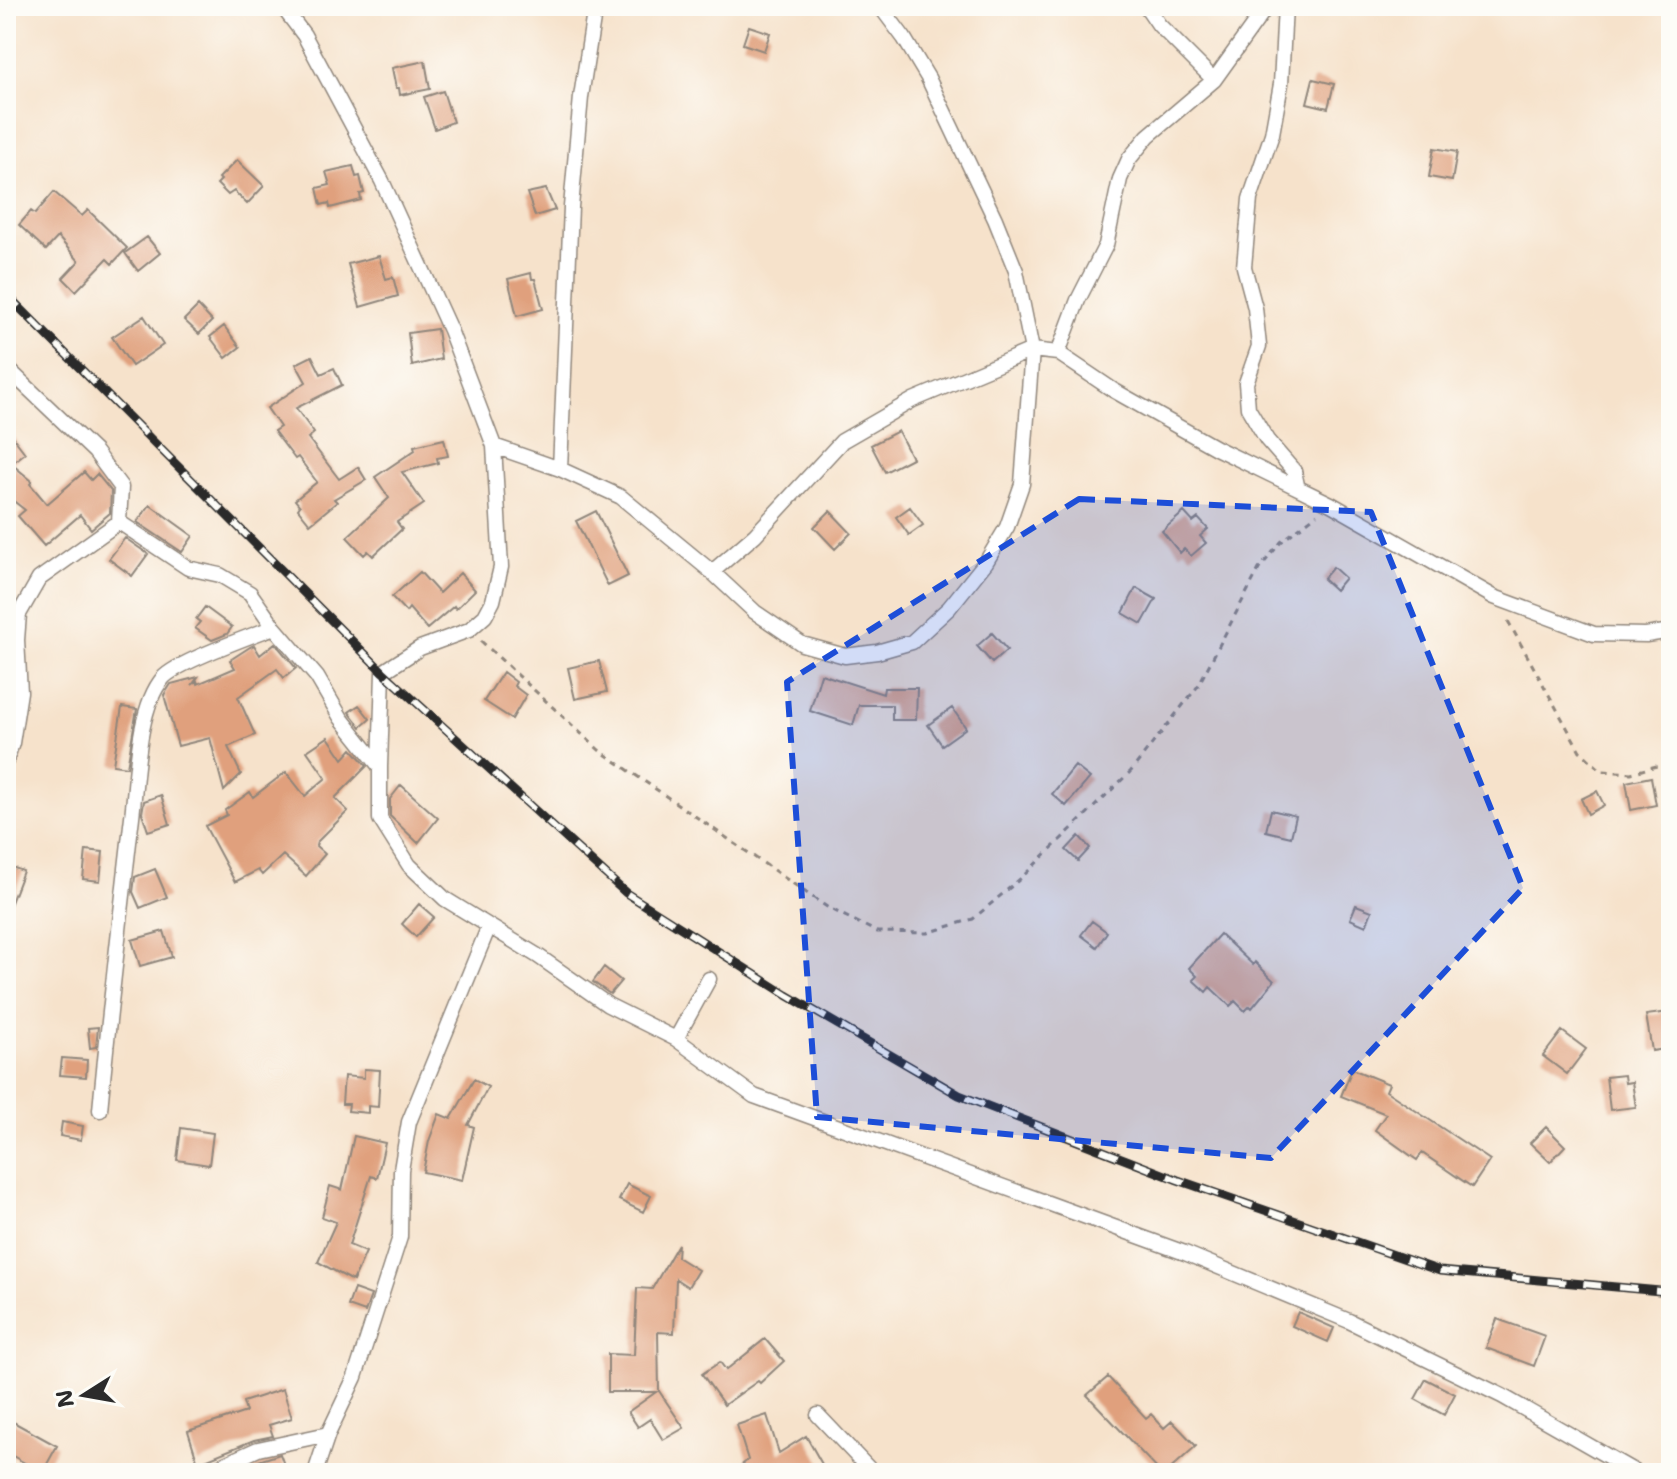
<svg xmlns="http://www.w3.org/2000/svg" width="1677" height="1479" font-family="'Shantell Sans',sans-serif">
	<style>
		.building { fill: #e0a07d }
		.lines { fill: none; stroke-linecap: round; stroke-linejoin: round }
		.street-casing { stroke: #90867b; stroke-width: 17 }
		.path { stroke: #90867b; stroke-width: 3; stroke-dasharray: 6 6; stroke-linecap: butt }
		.street { stroke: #fff; stroke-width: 14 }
		.rail-casing { stroke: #2b2b2b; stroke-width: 9 }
		.rail { stroke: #fdfcf7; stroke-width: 6; stroke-dasharray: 18; stroke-linecap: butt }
		.marked { fill: #1d4ed8; fill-opacity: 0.2; stroke: #1d4ed8; stroke-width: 6; stroke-dasharray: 16 10; stroke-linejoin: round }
	</style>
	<rect width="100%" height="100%" fill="#fdfcf7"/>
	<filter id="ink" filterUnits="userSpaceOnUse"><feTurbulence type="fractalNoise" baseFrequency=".0125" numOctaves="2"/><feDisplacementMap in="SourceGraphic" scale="16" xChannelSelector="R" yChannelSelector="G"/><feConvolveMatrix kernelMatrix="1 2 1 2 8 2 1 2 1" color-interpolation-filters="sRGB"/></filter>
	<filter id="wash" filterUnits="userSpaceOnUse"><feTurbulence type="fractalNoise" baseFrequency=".006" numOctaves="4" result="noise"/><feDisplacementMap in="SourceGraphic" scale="32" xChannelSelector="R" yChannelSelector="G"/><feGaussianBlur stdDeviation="1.8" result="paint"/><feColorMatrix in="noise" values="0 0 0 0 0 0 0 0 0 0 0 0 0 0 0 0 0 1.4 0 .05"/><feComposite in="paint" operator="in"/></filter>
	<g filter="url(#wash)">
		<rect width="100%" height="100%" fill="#f6e2cb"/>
		<g id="blocks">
			<path class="building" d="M749,26L770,33L764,51L743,44Z
				M425,61L430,89L400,95L399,88H396L392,68Z
				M1313,79L1334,84L1328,108L1307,103Z
				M443,91L453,122L435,129L424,97Z
				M1434,148L1457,152L1452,181L1429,177Z
				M237,160L264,186L247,204L234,191L228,195L217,184L221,180L219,178Z
				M353,166L356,177L360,176L364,193L360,194L361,200L330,208L329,203L321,205L317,188L330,185L326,172Z
				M546,189L555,210L535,216L527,193Z
				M54,192L82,216L88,210L127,248L112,264L107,259L76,291L63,278L79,261L58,237L46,250L19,225L31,211L35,214Z
				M147,237L160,253L138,271L125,253Z
				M379,256L386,279L393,277L398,296L360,307L348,264Z
				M531,273L532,279H535L543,309L517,316L508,279Z
				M198,306L212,321L199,334L184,320Z
				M144,316L163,345L132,366L112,337Z
				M224,326L240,347L226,358L210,337Z
				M437,329L441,359L412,366L408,333Z
				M312,356L321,374L334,368L342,385L296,408L314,433L308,438L339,479L358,467L366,480L334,499L337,502L310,524L298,509L300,506L295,500L317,482L298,457L295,459L274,431L280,427L267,408L306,382L296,364Z
				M6,428L25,453L6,468Z
				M898,431L912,458L885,472L871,445Z
				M444,439L448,456L437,458L438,463L402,472L424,504L397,522L402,529L373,556L368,551L364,555L347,537L389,498L375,477L415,450L414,446Z
				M14,466L32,481L30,484L47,504L84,472L91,480L97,474L111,491L110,513L91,529L80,515L44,546L18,516L25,510L6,495V476Z
				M150,505L193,536L182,552L137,522Z
				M910,507L923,525L909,535L896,517Z
				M596,511L628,576L608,586L576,521Z
				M830,511L851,533L835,549L814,527Z
				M1184,512L1193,522L1198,518L1208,529L1200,536L1206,543L1191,556L1184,549L1180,553L1162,531Z
				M125,538L148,554L132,576L109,559Z
				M1333,567L1345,578L1335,590L1323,579Z
				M420,572L439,593L460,573L475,590L456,609L454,606L427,629L409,608L406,612L392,597Z
				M1136,588L1156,599L1142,624L1123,613Z
				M205,607L232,627L227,634L212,640L195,628L200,622L196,619Z
				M992,633L1007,650L992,663L977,646Z
				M275,643L296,668L284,678L277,669L238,697L255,735L228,747L241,774L224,791L210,738L178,746L164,695L171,684L198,677L192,685L197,681L198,684L235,668L230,660L250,647L254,645L260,655Z
				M599,661L607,692L575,699L568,668Z
				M503,672L516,682L514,686L526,695L512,719L484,701Z
				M821,674L883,694L884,688H917L916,720H892V705H859L853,725L810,711Z
				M359,705L370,719L361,727L349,712Z
				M122,707L137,709L127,767L113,765Z
				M952,708L966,728L942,745L928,725Z
				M328,737L343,759L352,749L367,766L335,798L348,811L317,842L316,846L325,854L306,876L283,855L262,875L258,870L235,882L205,826L227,815L225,810L250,792L253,797L286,772L305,796L326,778L307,751Z
				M1075,766L1090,778L1066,806L1052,794Z
				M1651,777L1656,805L1631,810L1626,782Z
				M401,785L438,818L418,843L390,816V799Z
				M1597,791L1604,805L1588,814L1581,799Z
				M161,795L170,824L148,831L142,813L144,801Z
				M1271,810L1296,816L1291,837L1266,831Z
				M1079,836L1090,848L1078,861L1066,850Z
				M86,850L103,852L100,881L83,879Z
				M6,865L23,871L7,913H6Z
				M155,869L167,897L140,908L133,892L135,877Z
				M419,904L434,917L416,937L402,924Z
				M1356,905L1372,911L1366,926L1350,919Z
				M1092,921L1107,932L1097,947L1081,935Z
				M164,931L172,957L140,966L132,940Z
				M1220,934L1253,965L1255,962L1274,981L1252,1008L1250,1006L1245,1011L1235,1001L1230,1006L1210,987L1206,992L1193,980L1197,976L1189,968Z
				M604,967L621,981L610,994L593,982Z
				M1670,1012L1671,1048L1652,1051L1646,1015Z
				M98,1027L96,1047L90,1048L88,1028Z
				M1562,1031L1586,1049L1567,1074L1543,1056Z
				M62,1058L87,1060L86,1077L60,1075Z
				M364,1069L380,1070L378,1107L368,1106V1113L348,1111L349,1104H342L344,1076L364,1078Z
				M1352,1069L1389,1084L1386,1091L1490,1160L1472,1187L1422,1153L1417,1160L1375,1130L1386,1114L1341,1096Z
				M1624,1075L1625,1083L1632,1082L1636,1107L1610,1110L1606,1077Z
				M474,1079L488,1087L468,1125L474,1127L462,1180L423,1172L429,1141L439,1114L451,1119Z
				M62,1122L83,1126L81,1140L60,1136Z
				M1546,1127L1565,1146L1550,1162L1530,1143Z
				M181,1128L213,1133L209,1165L177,1160Z
				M354,1136L385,1143L377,1178L371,1176L349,1245L366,1252L353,1281L318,1262L336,1222L322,1217L330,1186L342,1190Z
				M627,1184L651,1196L643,1212L619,1200Z
				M678,1244L677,1257L698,1270L688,1287L676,1279L674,1333L658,1332L659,1391L684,1428L663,1440L650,1419L638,1427L628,1412L656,1392H608V1354L634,1355L637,1288L652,1289Z
				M354,1289L371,1295L365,1312L348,1306Z
				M1298,1312L1334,1328L1328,1342L1292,1326Z
				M1497,1319L1545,1336L1534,1366L1486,1348Z
				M765,1339L784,1361L760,1383L758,1381L724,1405L702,1374L720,1362L726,1370Z
				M1108,1377L1146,1418L1151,1414L1164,1428L1172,1421L1196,1446L1166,1473H1161L1087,1395Z
				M1426,1379L1455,1394L1444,1415L1415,1399Z
				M283,1389L292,1418L269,1425L273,1436L254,1440L198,1463L188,1431L246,1412L243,1402Z
				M767,1415L779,1453L806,1436L823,1466L811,1473H731L748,1460L737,1425Z
				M6,1418L57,1446L42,1473L6,1452Z
				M280,1454L287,1473H249L246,1465Z"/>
		</g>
	</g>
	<g filter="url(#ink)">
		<use href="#blocks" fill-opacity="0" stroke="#90867b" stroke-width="2"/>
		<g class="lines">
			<defs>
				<path id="street" d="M282,6L304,35L382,181L450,330L494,446L501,567L493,601L485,616L469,630L420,648L383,672L380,767
					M1146,6L1159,25L1214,80
					M1285,6L1281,84L1272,134L1250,199L1244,267L1255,308L1259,346L1246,383L1248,408L1267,440L1294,471L1297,485
					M1058,353L1078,300L1106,245L1120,179L1129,159L1148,136L1214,80L1267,6
					M6,367L95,452L121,487L119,522
					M494,446L560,469L621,497L712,572L755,612L802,644L845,656L877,652L912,642L949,608L986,562L1007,527L1022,484L1032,350L1016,271L995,219L928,78L904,38L880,6
					M560,469L571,207L581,97L595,6
					M712,572L755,535L842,441L913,400L1032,350L1058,353L1113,390L1216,448L1331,504L1494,597L1594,634L1646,635L1671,631
					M6,761L12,743L20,692L17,640L19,614L39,579L119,522L188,568L220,575L250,593L274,627L317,677L341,718L380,767V819L409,865L445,899L538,956L608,1005L676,1039L754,1096L1185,1253L1349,1321L1502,1396L1637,1473
					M676,1039L709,979
					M100,1110C109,1015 120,920 131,825C137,783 136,710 163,678C177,662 251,636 274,627
					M818,1415L873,1473
					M205,1473L258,1449L328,1434
					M315,1473L328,1434L355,1377L400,1237L401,1170L409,1122L489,926"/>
			</defs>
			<use href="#street" class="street-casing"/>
			<path class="path" d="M1508,621L1580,751L1602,771L1631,773L1671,762
				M481,641L599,750L827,907L877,932L927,933L973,919L1020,879L1131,771L1198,686L1259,569L1281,542L1317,514"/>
			<use href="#street" class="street"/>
			<defs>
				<path id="rail" d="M6,294L383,672L626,893L787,995L959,1095L1178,1180L1440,1271L1671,1292"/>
			</defs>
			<use href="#rail" class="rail-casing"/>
			<use href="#rail" class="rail"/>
		</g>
	</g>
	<path class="marked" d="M1079,499L1371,512L1523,888L1271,1158L817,1117L787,682Z"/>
	<rect width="1677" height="1479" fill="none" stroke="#fdfcf7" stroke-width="32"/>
	<g transform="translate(84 1395) rotate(259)" stroke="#fdfcf7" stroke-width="6" paint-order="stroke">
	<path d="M0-6L14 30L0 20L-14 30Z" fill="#2b2b2b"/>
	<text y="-12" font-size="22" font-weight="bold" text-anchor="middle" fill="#2b2b2b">N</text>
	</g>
</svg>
